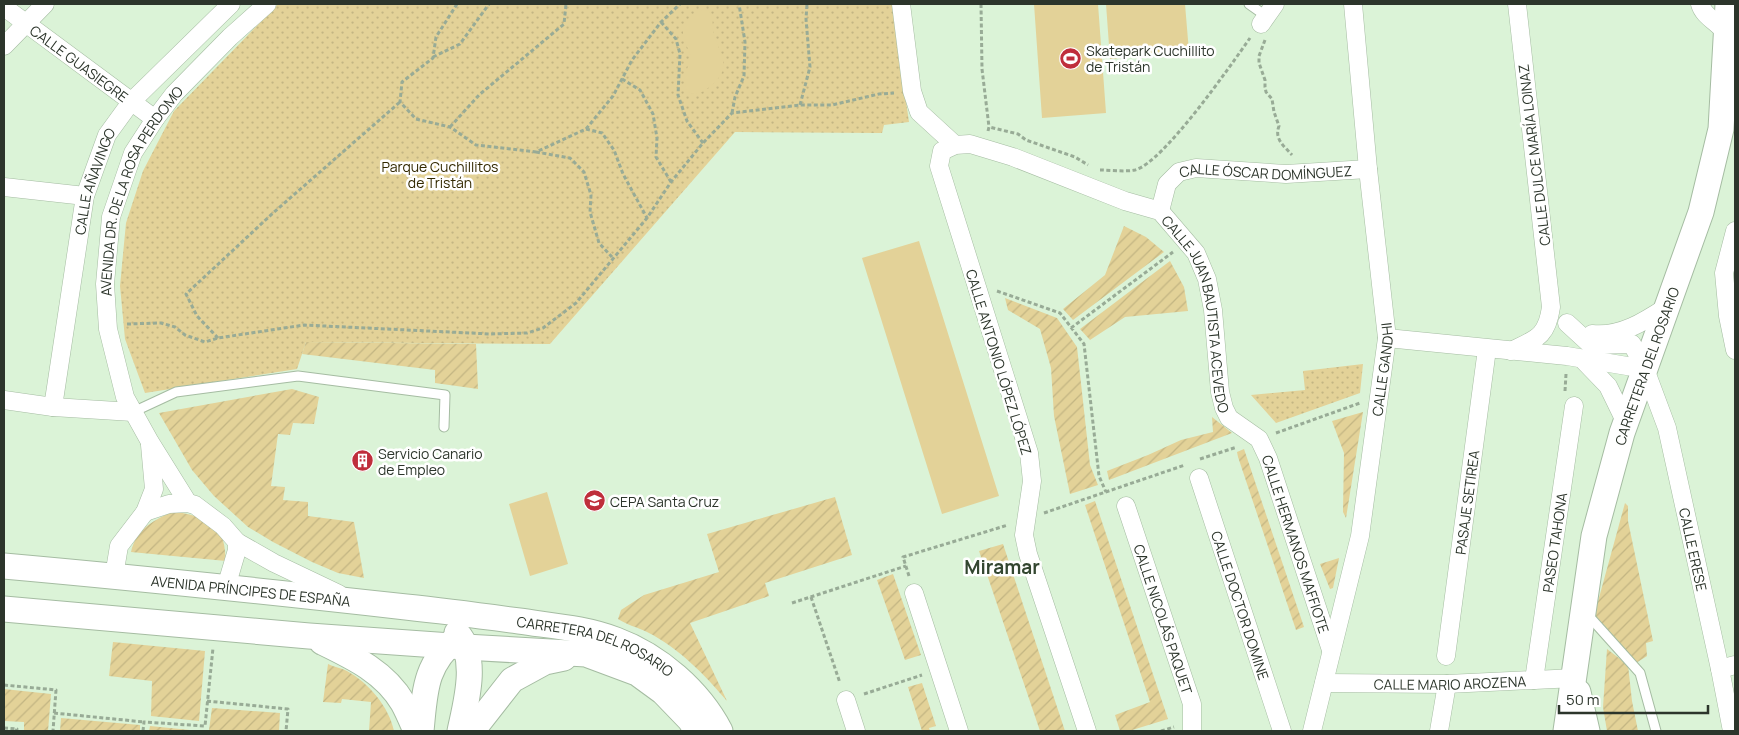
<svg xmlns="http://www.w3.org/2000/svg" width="1739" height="735" font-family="Manrope,sans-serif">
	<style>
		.grass { fill: url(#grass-dots) }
		.garden { fill: url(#garden-furrows) }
		.pitch { fill: #e3d298 }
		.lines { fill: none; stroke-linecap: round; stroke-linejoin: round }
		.lane-casing { stroke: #a5bca2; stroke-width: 11 }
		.street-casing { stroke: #a5bca2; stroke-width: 19 }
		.secondary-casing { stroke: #a5bca2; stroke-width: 27 }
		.path { stroke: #98ab96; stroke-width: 3; stroke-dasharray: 4 2.5; stroke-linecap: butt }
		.lane { stroke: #fff; stroke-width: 9 }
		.street { stroke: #fff; stroke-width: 18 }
		.secondary { stroke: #fff; stroke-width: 25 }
		.labels { text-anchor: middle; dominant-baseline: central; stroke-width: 5; stroke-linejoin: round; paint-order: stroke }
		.poi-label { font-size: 14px; fill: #2c352b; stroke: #fff; text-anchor: start }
		.street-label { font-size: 14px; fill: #2c352b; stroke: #fff }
		.park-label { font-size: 14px; fill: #332901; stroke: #fff }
		.district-label { font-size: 19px; font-weight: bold; fill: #334630; stroke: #fff }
	</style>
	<defs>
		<pattern id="grass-dots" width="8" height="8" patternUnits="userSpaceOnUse" patternTransform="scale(1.25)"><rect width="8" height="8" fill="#e3d298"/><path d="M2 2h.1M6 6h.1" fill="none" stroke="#c3b583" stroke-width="1.8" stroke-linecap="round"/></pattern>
		<pattern id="garden-furrows" width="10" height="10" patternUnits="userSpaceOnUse" patternTransform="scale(1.25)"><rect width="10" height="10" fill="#e3d298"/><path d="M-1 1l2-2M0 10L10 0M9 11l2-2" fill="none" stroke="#c3b583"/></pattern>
	</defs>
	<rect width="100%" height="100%" fill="#dbf3d7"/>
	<path class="grass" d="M278,4H892L909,122L884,125L882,133L735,132L550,344L306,342L297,369L145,393L125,339L120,286L126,223L143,171L174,111Z
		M1363,364L1360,393L1276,423L1251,395L1305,390L1303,371Z"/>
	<path class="garden" d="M1124,226L1146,237L1164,252L1073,320L1063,309L1105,275Z
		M1170,261L1184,287L1188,311L1125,317L1090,340L1080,329Z
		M1005,298L1057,318L1077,347L1090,465L1098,485L1070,494L1054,416L1051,368L1040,329L1008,310Z
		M306,342L476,344L478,389L435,383V370L302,354Z
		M292,389L319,397L314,424L293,423L290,435L278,434L271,486L285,487L283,500L308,502V516L354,522L364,578L338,573L312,562L273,542L248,527L214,496L192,470L159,413Z
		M1363,412L1346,518L1343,512L1344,453L1332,421Z
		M1212,417L1232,433L1109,480L1107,471L1148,455L1181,440L1213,432Z
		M1244,449L1304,627L1296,630L1238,457L1237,452Z
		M835,497L852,555L765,583L769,596L690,623L727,701C704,674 679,648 647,632C637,627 627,625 618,619L621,610L644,595L719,572L707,534Z
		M1095,501L1168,719L1129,731H1120L1115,715L1150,702L1085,505Z
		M1625,503L1628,506V521L1653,641L1646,643L1647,656L1636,663L1594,616Z
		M171,512C192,513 209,518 222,538C225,544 225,554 226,561L131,552C136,530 151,522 171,512Z
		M1003,544L1065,731H1040L979,551Z
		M1339,558L1333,588L1330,589L1320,564Z
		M893,574L921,655L905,660L877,580Z
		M113,642L205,651L199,721L151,716L152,681L109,676Z
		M1607,649L1628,665L1632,701L1638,731H1607L1603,707Z
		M328,664C334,667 341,668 347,671C369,683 389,707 394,731H369L371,702L342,699L341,703L323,702Z
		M922,683L936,726L929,728L930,731H922L908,687Z
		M4,689L51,694L48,731H24V722L4,721Z
		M212,708L280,713L279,731L209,730Z
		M61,718L140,725V731H60Z
		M150,726L200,731H149Z"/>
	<path class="pitch" d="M1034,4H1098L1106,113L1042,118Z
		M1106,4H1185L1189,52L1110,59Z
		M701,10L709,11C715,20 711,24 714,34C719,54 733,65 713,84C706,90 702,93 692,94L686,89L684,78L691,57L683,36V26L690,17Z
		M919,241L999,496L942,514L862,258Z
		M547,492L568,564L530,576L509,504Z"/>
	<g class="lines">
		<defs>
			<path id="lane" d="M1249,4L1266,16
				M133,412L176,392L298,376L445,395L444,427
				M1587,614L1640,673L1656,731"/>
			<g id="street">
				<path d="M901,4L912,91L919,112L955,145"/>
				<path d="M1700,4C1704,19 1724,24 1729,39"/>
				<path id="s1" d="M4,7L155,119"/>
				<path d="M1261,24L1275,4"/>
				<path d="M4,46L45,4"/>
				<path d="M4,187L85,196"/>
				<path id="s2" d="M1160,211L1167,184L1179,172L1196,168L1286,174L1368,169"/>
				<path d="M1735,231L1724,273L1728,316L1735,350"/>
				<path id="s3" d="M1567,323L1591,345L1632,344L1645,369L1667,428L1720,669L1732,731"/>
				<path d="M1592,334C1621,337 1645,321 1668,306"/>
				<path d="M1387,338L1567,356L1645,369"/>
				<path d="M1511,351C1536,339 1547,337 1551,307L1517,4"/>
				<path d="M1582,359L1608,386L1626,423"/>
				<path d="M4,400L53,407L133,412"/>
				<path id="s4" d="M53,407L85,196L107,135L131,102L231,4"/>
				<path id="s5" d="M1199,478L1282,731"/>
				<path id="s6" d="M188,503L150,442L125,397L108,329L105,284L111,217L133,153L155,119L174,94L230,37L267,4"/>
				<path id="s7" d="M1126,506L1192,704V731"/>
				<path d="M145,512L169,504L188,503L195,505L223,526L237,542V550L226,587"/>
				<path d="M237,542L274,563L339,594"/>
				<path d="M114,576L119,546L145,512L154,489L150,445"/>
				<path d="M914,593L959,731"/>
				<path id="s8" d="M1446,656L1487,349"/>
				<path d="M1720,669L1735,665"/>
				<path id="s9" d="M1534,680L1574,406"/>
				<path id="s10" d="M1324,683L1447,684L1575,678"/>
				<path d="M846,700L856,731"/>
				<path id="s11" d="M1087,731L1028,554L1024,535L1032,481L1029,453L939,166L942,151L955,145L970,144L1013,157L1125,201L1160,211L1196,253L1207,279L1213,310L1220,392L1224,408L1229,418L1259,439L1268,458L1331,650"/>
				<path id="s12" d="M1312,731L1360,536L1387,338L1368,169L1353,4"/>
				<path d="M1439,731L1447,684"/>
			</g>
			<g id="secondary">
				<path id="s13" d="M4,566C138,578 272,592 406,607C444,611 482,616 519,621C552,626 585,628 616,640C659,656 699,691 720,731"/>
				<path d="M4,609L309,636L465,647L586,654L637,673L663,692L690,720L697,731"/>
				<path d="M457,633C479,657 466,703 460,731"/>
				<path d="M322,642C353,657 385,672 403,703C408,712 412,722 416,731"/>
				<path d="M1578,692L1587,731"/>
				<path d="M421,731C425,692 424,665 457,638"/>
				<path d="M472,731L512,680L545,662L564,658"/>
				<path id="s14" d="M1566,731L1594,536L1622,433L1701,212L1721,129L1728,4"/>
			</g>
		</defs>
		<use href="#lane" class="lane-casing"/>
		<use href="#street" class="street-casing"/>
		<use href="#secondary" class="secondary-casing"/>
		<path class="path" d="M457,4L436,37L433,58L402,82L400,102L416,119L450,127L476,145L536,152L586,129L613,96L632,60L661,22L680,4
			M981,4L982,69L989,127
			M661,22L676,39L680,54L678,95L687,121L703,143
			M1265,40L1259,56V63L1265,80V87L1266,92L1272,99L1274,112L1279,126C1274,139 1284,146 1292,155
			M433,57L460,44L489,4
			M622,79L640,90L653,114L657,138L656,157L671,182
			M800,105L810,67L806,19L807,4
			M732,113L735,97L744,76L745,42L739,4
			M450,127L479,95L564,24L566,4
			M586,129L602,133L614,150L623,174L647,218
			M988,131L989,127L1018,134L1026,140L1075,157L1088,165
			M536,152L570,158L584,172L591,195L590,212L599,243L612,257
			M1100,170C1111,170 1124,172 1135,170C1163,163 1231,65 1250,38
			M997,291L1060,313L1084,344L1099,476L1106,492
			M127,324L161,323L175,327L185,335L205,342L218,338L304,325L490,334L527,333L543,328L576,303L647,218L671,182L703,143L732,113L800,105H832L879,94L894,93
			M1071,328L1173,252
			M218,338L197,316L186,294L273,213L400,102
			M1565,391L1566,374
			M1276,433L1360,403
			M1200,459L1237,447
			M1044,513L1185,465
			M909,576L903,557L1008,525
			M811,597L840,683
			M792,603L906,566
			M4,685L56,690L53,731
			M864,694L922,675
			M207,701L288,709L286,731
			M54,713L144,722
			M4,728L17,729L16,731
			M143,731L144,722L205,726L213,648
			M1161,731L1174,727"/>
		<use href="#lane" class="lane"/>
		<use href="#street" class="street"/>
		<use href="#secondary" class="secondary"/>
	</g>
	<defs>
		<symbol id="stadium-disc" viewBox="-11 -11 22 22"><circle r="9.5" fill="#bf2e3b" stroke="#fff"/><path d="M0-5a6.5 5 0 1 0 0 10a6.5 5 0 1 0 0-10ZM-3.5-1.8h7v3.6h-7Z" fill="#fff"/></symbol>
		<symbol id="building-disc" viewBox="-11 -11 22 22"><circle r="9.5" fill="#bf2e3b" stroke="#fff"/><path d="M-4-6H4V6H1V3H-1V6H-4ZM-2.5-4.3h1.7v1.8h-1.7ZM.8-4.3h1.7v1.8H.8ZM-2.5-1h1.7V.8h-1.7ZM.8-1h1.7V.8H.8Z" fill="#fff"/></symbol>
		<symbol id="school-disc" viewBox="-11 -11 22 22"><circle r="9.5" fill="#bf2e3b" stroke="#fff"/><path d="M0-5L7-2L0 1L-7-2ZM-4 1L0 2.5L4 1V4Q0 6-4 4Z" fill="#fff"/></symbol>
	</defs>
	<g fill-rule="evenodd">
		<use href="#stadium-disc" x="1058" y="46" width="25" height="25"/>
		<use href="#building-disc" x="350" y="448" width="25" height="25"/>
		<use href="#school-disc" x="582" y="488" width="25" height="25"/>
	</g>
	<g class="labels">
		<g class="poi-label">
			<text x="1086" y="50">Skatepark Cuchillito<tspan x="1086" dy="16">de Tristán</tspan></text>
			<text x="378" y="453">Servicio Canario<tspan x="378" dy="16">de Empleo</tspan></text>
			<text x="610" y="501">CEPA Santa Cruz</text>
		</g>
		<g class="street-label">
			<text stroke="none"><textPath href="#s1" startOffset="94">CALLE GUASIEGRE</textPath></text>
			<text transform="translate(1534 155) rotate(-97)">CALLE DULCE MARÍA LOINAZ</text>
			<text stroke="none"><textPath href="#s2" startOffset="132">CALLE ÓSCAR DOMÍNGUEZ</textPath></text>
			<text stroke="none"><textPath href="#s4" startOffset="230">CALLE AÑAVINGO</textPath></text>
			<text stroke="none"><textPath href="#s6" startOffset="340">AVENIDA DR. DE LA ROSA PERDOMO</textPath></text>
			<text stroke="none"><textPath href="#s11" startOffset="949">CALLE JUAN BAUTISTA ACEVEDO</textPath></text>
			<text transform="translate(999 362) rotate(73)">CALLE ANTONIO LÓPEZ LÓPEZ</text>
			<text stroke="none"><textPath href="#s14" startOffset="375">CARRETERA DEL ROSARIO</textPath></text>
			<text stroke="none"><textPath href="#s12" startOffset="369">CALLE GANDHI</textPath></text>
			<text stroke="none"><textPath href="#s8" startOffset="155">PASAJE SETIREA</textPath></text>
			<text stroke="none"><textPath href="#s9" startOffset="139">PASEO TAHONA</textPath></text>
			<text stroke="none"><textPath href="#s11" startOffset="1209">CALLE HERMANOS MAFFIOTE</textPath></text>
			<text stroke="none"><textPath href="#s3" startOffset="289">CALLE ERESE</textPath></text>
			<text stroke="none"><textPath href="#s13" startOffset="248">AVENIDA PRÍNCIPES DE ESPAÑA</textPath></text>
			<text stroke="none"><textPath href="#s5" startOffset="134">CALLE DOCTOR DOMINE</textPath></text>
			<text stroke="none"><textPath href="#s7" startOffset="119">CALLE NICOLÁS PAQUET</textPath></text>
			<text stroke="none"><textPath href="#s13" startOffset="599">CARRETERA DEL ROSARIO</textPath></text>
			<text stroke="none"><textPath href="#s10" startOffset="126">CALLE MARIO AROZENA</textPath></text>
		</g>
		<g class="park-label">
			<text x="440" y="166">Parque Cuchillitos<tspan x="440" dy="16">de Tristán</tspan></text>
		</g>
		<g class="district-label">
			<text x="1002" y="567">Miramar</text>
		</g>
	</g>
	<rect width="1739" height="735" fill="none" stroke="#2c352b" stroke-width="10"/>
	<path d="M1559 705v8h149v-8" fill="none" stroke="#2c352b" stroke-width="2.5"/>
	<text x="1566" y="705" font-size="15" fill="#2c352b" stroke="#ffffff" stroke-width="4" paint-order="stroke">50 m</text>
</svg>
